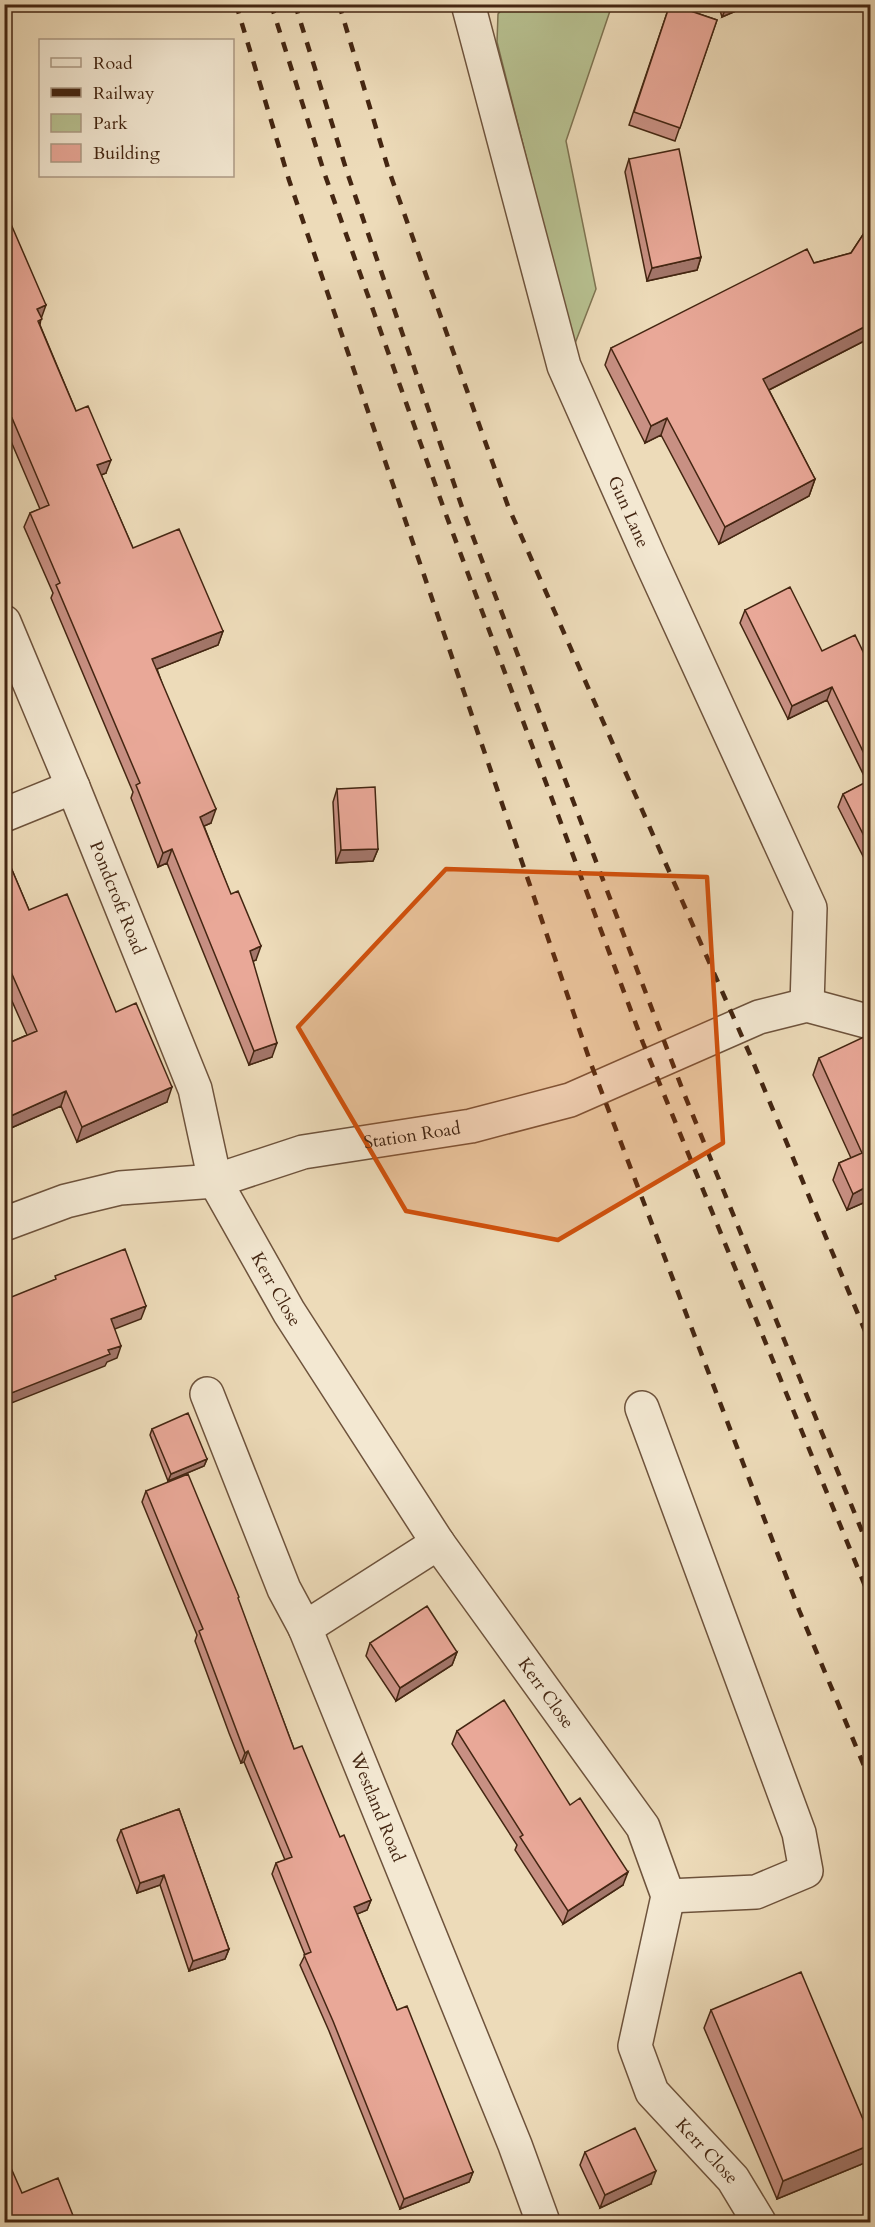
<svg xmlns="http://www.w3.org/2000/svg" width="875" height="2227" font-family="Cardo,serif">
	<style>
		.green { fill: #b7c090; stroke: #7e7351; stroke-width: 1.5 }
		.lines { fill: none; stroke-linecap: round; stroke-linejoin: round }
		.minor-casing { stroke: #6e533c; stroke-width: 36 }
		.minor { stroke: #f3e8d2; stroke-width: 33 }
		.rail { stroke: #442612; stroke-width: 4.5; stroke-dasharray: 10 10; stroke-linecap: butt }
		.wall { fill: #c89083; stroke: #442612; stroke-width: 1.5 }
		.shaded-wall { fill: #a3766a; stroke: #442612; stroke-width: 1.5 }
		.building { fill: #e9a898; stroke: #442612; stroke-width: 1.5 }
		.marked { fill: #cf510d; fill-opacity: 0.2; stroke: #cf510d; stroke-width: 4.5; stroke-linejoin: round }
		.labels { text-anchor: middle; dominant-baseline: central; stroke-width: 4.5; stroke-linejoin: round; paint-order: stroke }
		.street-label { font-size: 18px; fill: #442612; stroke: #f3e8d2 }
	</style>
	<rect width="100%" height="100%" fill="#eddbb9"/>
	<filter id="stains"><feTurbulence type="fractalNoise" baseFrequency=".00333" numOctaves="4"/><feColorMatrix values="0 0 0 0 .2 0 0 0 0 .09 0 0 0 0 .02 0 0 0 .5 -.17"/></filter>
	<radialGradient id="worn" r=".72"><stop offset=".6" stop-color="#630" stop-opacity="0"/><stop offset="1" stop-color="#630" stop-opacity=".3"/></radialGradient>
	<path class="green" d="M505,5H612L566,141L596,289L574,346L497,42L498,14Z"/>
	<g class="lines">
		<defs>
			<g id="minor">
				<path id="s1" d="M468,4L564,366L649,557L810,908L807,1005"/>
				<path id="s2" d="M4,622L73,787L195,1089L215,1181L289,1312L438,1543L643,1827L668,1896L635,2046L652,2092L733,2179L759,2222"/>
				<path d="M4,815L73,787"/>
				<path id="s3" d="M4,1224L66,1201L120,1188L215,1181L303,1152L471,1126L570,1100L759,1017L807,1005L870,1022"/>
				<path id="s4" d="M207,1394L284,1589L305,1628L515,2145L543,2222"/>
				<path d="M642,1408L799,1833L806,1871L756,1892L668,1896"/>
				<path d="M305,1628L438,1543"/>
			</g>
		</defs>
		<use href="#minor" class="minor-casing"/>
		<use href="#minor" class="minor"/>
		<path class="rail" d="M236,4L289,180L591,1064L799,1610L870,1780
			M271,4L325,175L445,512L643,1043L870,1598
			M295,4L347,172L464,513L683,1091L870,1551
			M339,4L388,168L508,506L751,1057L870,1343"/>
	</g>
	<path class="wall" d="M670,4L717,20L675,141L629,125Z
		M718,4H752L722,17Z
		M629,159L701,257L697,270L647,281L625,172Z
		M870,224V338L769,390L815,479L809,496L719,544L661,435L645,443L605,365L611,348L814,263L851,253Z
		M41,318L40,325L76,411L106,473L101,475L133,548L223,631L218,645L157,669L211,823L204,826L256,960L253,961L272,1057L249,1065L167,863L158,867L131,798L133,792L51,598L53,593L24,527L30,513L40,509L7,432Z
		M745,610L822,651L870,666V867L869,868L838,807L843,794L867,782L827,700L788,719L740,623Z
		M337,789L378,849L373,861L336,863L333,802Z
		M4,851L29,910L116,1012L167,1102L77,1142L61,1106L4,1131V1045L27,1035L4,983Z
		M870,1046V1201V1200L847,1210L833,1180L839,1163L851,1158L813,1075L819,1058Z
		M152,1429L207,1459L204,1466L168,1481L150,1435Z
		M146,1491L238,1600L294,1749L371,1900L367,1910L357,1914L397,2010L473,2172L469,2182L400,2209L329,2031L300,1965L305,1955L272,1874L276,1863L285,1860L244,1762L241,1763L229,1733L195,1641L197,1635L142,1502Z
		M370,1643L457,1652L452,1665L396,1701L366,1656Z
		M457,1731L570,1805L623,1885L563,1924L515,1850L517,1845L452,1744Z
		M179,1809L229,1949L225,1959L189,1971L160,1885L137,1893L117,1840L121,1830Z
		M711,2010L867,2162L777,2199L704,2028Z
		M585,2152L651,2184L600,2208L580,2165Z"/>
	<path class="shaded-wall" d="M733,4H752L722,17L726,8Z
		M701,257L697,270L647,281L652,268Z
		M46,305L41,319L37,309Z
		M870,324V338L757,396L763,379Z
		M12,418L7,432L4,433V421Z
		M667,418L661,435L645,443L651,426Z
		M111,460L106,473L92,479L97,465Z
		M815,479L809,496L719,544L725,527Z
		M223,631L218,645L147,673L152,659Z
		M832,687L827,700L788,719L792,706Z
		M216,809L211,823L195,830L200,817Z
		M172,849L167,863L158,867L163,853Z
		M378,849L373,861L336,863L341,850Z
		M261,946L256,960L245,965L250,951Z
		M277,1043L272,1057L249,1065L254,1051Z
		M172,1087L167,1102L77,1142L82,1127Z
		M66,1091L61,1106L4,1131V1119Z
		M870,1185V1200L847,1210L853,1194Z
		M146,1306L141,1319L107,1332L111,1319Z
		M121,1346L117,1358L107,1362L105,1366L4,1406V1396L108,1350Z
		M207,1459L204,1466L168,1481L171,1474Z
		M457,1652L452,1665L396,1701L400,1688Z
		M248,1751L244,1762L241,1763L245,1753Z
		M628,1872L623,1885L563,1924L568,1911Z
		M164,1875L160,1885L137,1893L140,1883Z
		M371,1900L367,1910L350,1917L354,1907Z
		M229,1949L225,1959L189,1971L193,1961Z
		M870,2145V2152L867,2162L777,2199L783,2181Z
		M656,2171L651,2184L600,2208L605,2195Z
		M473,2172L469,2182L400,2209L404,2199Z"/>
	<path class="building" d="M670,4L717,20L680,128L634,112Z
		M725,4H733L726,8Z
		M679,149L701,257L652,268L629,159Z
		M4,208L46,305L37,309L42,319L38,321L56,364L76,411L88,406L111,460L97,465L133,548L179,529L223,631L152,659L216,809L200,817L231,894L238,891L261,946L250,951L277,1043L254,1051L172,849L163,853L136,785L140,783L56,585L60,583L30,513L49,505L12,418L4,421Z
		M870,224V324L763,379L815,479L725,527L667,418L651,426L611,348L807,249L814,263L851,253Z
		M790,587L822,651L855,635L870,666V766L832,687L792,706L745,610Z
		M870,780V848L843,794Z
		M375,787L378,849L341,850L337,789Z
		M4,851L29,910L67,894L116,1012L136,1003L172,1087L82,1127L66,1091L4,1119V1045L37,1031L4,956Z
		M866,1036L870,1046V1185L853,1194L839,1163L862,1153L819,1058Z
		M125,1249L146,1306L111,1319L121,1346L108,1350L110,1354L4,1396V1300L56,1279L55,1276Z
		M188,1413L207,1459L171,1474L152,1429Z
		M188,1474L239,1597L238,1598L294,1749L302,1746L340,1837L344,1835L371,1900L354,1907L397,2010L407,2006L473,2172L404,2199L333,2021L304,1955L311,1952L276,1863L292,1857L248,1751L245,1753L199,1631L203,1629L146,1491Z
		M427,1606L457,1652L400,1688L370,1643Z
		M504,1700L570,1805L580,1798L628,1872L568,1911L520,1837L523,1835L457,1731Z
		M179,1809L229,1949L193,1961L164,1875L140,1883L121,1830Z
		M801,1972L870,2136V2145L783,2181L711,2010Z
		M635,2128L656,2171L605,2195L585,2152Z
		M4,2152L22,2193L58,2178L76,2223H4Z"/>
	<path class="marked" d="M446,869L707,877L723,1143L558,1240L406,1211L298,1027Z"/>
	<g class="labels">
		<g class="street-label">
			<text stroke="none"><textPath href="#s1" startOffset="534">Gun Lane</textPath></text>
			<text stroke="none"><textPath href="#s2" startOffset="298">Pondcroft Road</textPath></text>
			<text stroke="none"><textPath href="#s3" startOffset="420">Station Road</textPath></text>
			<text stroke="none"><textPath href="#s2" startOffset="723">Kerr Close</textPath></text>
			<text stroke="none"><textPath href="#s2" startOffset="1209">Kerr Close</textPath></text>
			<text stroke="none"><textPath href="#s4" startOffset="447">Westland Road</textPath></text>
			<text stroke="none"><textPath href="#s2" startOffset="1731">Kerr Close</textPath></text>
		</g>
	</g>
	<rect width="875" height="2227" fill="none" stroke="#eddbb9" stroke-width="24"/>
	<rect x="6" y="6" width="863" height="2215" fill="none" stroke="#442612" stroke-width="3"/>
	<rect x="12" y="12" width="851" height="2203" fill="none" stroke="#442612" stroke-width="1.5"/>
	<rect x="39" y="39" width="195" height="138" fill="#f3e8d2" stroke="#ad9a85" stroke-width="1.5"/>
	<rect x="51" y="58" width="30" height="9" fill="#f3e8d2" stroke="#ad9a85" stroke-width="1.5"/>
	<text x="93" y="69" font-size="18" fill="#442612">Road</text>
	<rect x="51" y="88" width="30" height="9" fill="#442612" stroke="#ad9a85" stroke-width="1.5"/>
	<text x="93" y="99" font-size="18" fill="#442612">Railway</text>
	<rect x="51" y="114" width="30" height="18" fill="#b7c090" stroke="#ad9a85" stroke-width="1.5"/>
	<text x="93" y="129" font-size="18" fill="#442612">Park</text>
	<rect x="51" y="144" width="30" height="18" fill="#e9a898" stroke="#ad9a85" stroke-width="1.5"/>
	<text x="93" y="159" font-size="18" fill="#442612">Building</text>
	<rect width="100%" height="100%" filter="url(#stains)"/>
	<rect width="100%" height="100%" fill="url(#worn)"/>
</svg>
